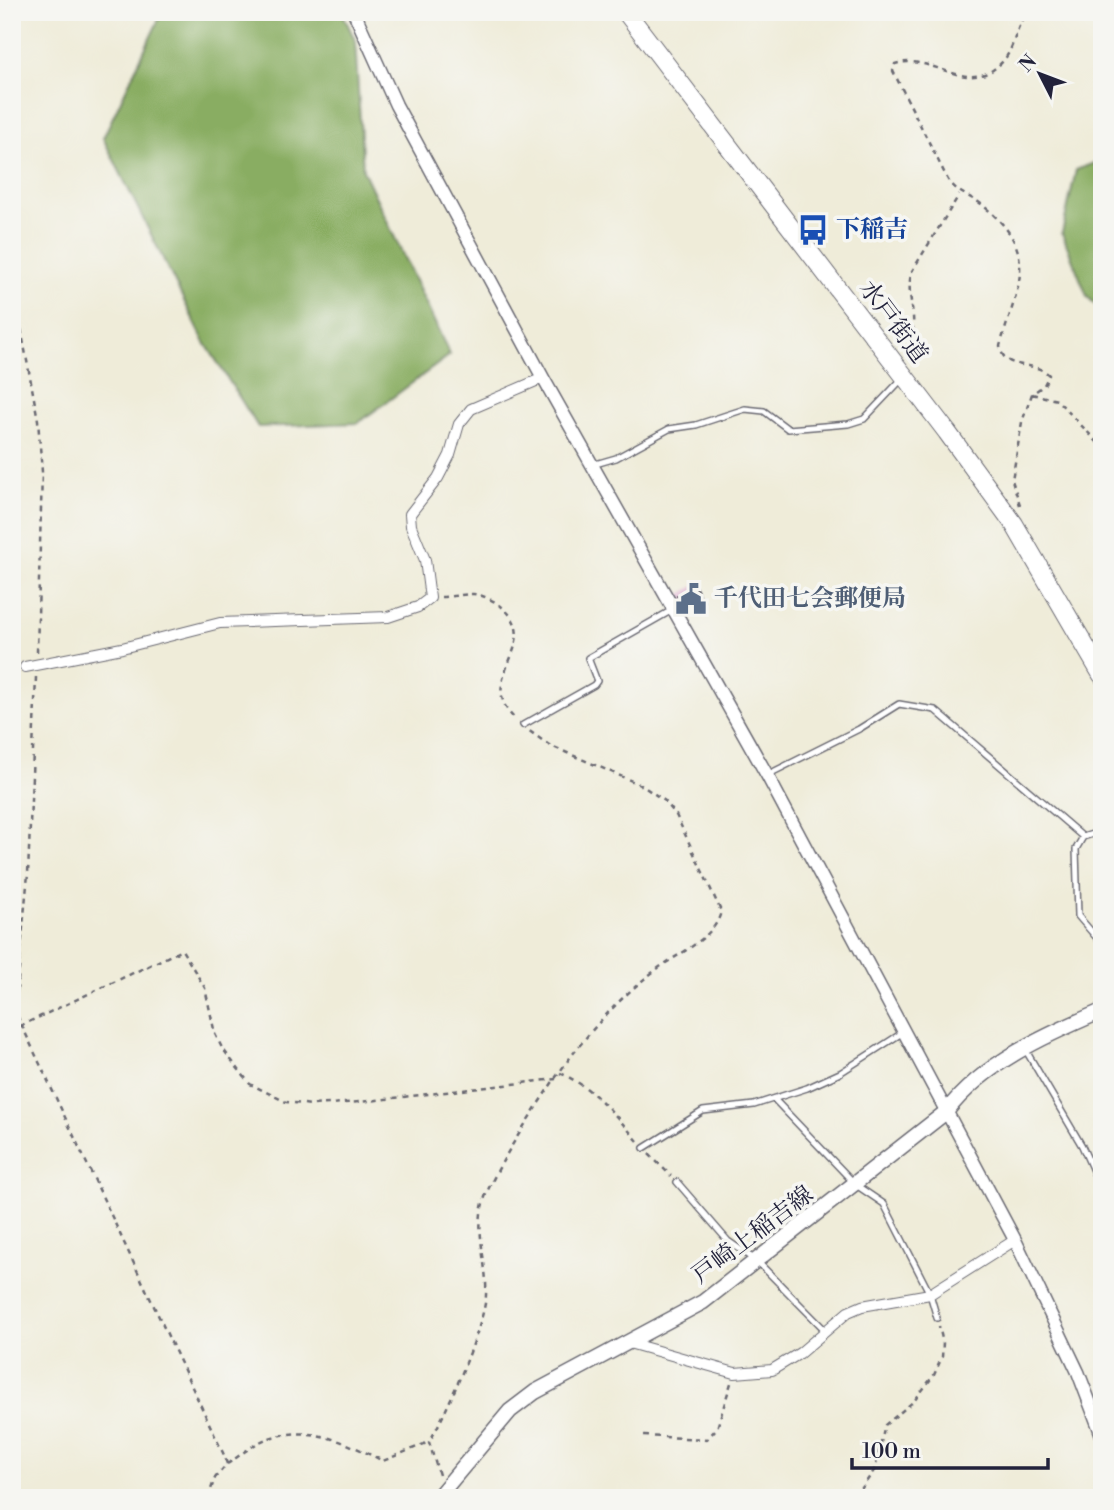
<svg xmlns="http://www.w3.org/2000/svg" width="1114" height="1510" font-family="'Libre Bodoni','Noto Serif JP',serif">
	<style>
		.forest { fill: #89ad62; stroke: #56684e; stroke-width: 2 }
		.building { fill: #dda7ce }
		.lines { fill: none; stroke-linecap: round; stroke-linejoin: round }
		.service-casing { stroke: #6a6972; stroke-width: 8 }
		.minor-casing { stroke: #6a6972; stroke-width: 12 }
		.tertiary-casing { stroke: #6a6972; stroke-width: 15 }
		.secondary-casing { stroke: #6a6972; stroke-width: 17 }
		.trunk-casing { stroke: #6a6972; stroke-width: 20 }
		.path { stroke: #6a6972; stroke-width: 2.5; stroke-dasharray: 5 5; stroke-linecap: butt }
		.service { stroke: #fff; stroke-width: 5 }
		.minor { stroke: #fff; stroke-width: 10 }
		.tertiary { stroke: #fff; stroke-width: 12 }
		.secondary { stroke: #fff; stroke-width: 14 }
		.trunk { stroke: #fff; stroke-width: 18 }
		.labels { text-anchor: middle; dominant-baseline: central; stroke-width: 7; stroke-linejoin: round; paint-order: stroke }
		.transit-label { font-size: 24px; font-weight: bold; fill: #164399; stroke: #f6f6f2; text-anchor: start }
		.street-label { font-size: 24px; fill: #22223b; stroke: #f6f6f2 }
		.service-label { font-size: 24px; font-weight: bold; fill: #4e5e75; stroke: #f6f6f2; text-anchor: start }
	</style>
	<rect width="100%" height="100%" fill="#f6f6f2"/>
	<filter id="ink" filterUnits="userSpaceOnUse"><feTurbulence type="fractalNoise" baseFrequency=".0143" numOctaves="2"/><feDisplacementMap in="SourceGraphic" scale="14" xChannelSelector="R" yChannelSelector="G"/><feConvolveMatrix kernelMatrix="1 2 1 2 8 2 1 2 1" color-interpolation-filters="sRGB"/></filter>
	<filter id="wash" filterUnits="userSpaceOnUse"><feTurbulence type="fractalNoise" baseFrequency=".00686" numOctaves="4" result="noise"/><feDisplacementMap in="SourceGraphic" scale="28" xChannelSelector="R" yChannelSelector="G"/><feGaussianBlur stdDeviation="1.57" result="paint"/><feColorMatrix in="noise" values="0 0 0 0 0 0 0 0 0 0 0 0 0 0 0 0 0 1.4 0 .05"/><feComposite in="paint" operator="in"/></filter>
	<g filter="url(#wash)">
		<rect width="100%" height="100%" fill="#efecd9"/>
		<path class="forest" d="M166,12H342L355,40L363,170L450,355L358,423L258,427L204,341L103,138L159,19Z
			M1102,160V312L1087,296L1062,233L1076,170Z"/>
		<g id="blocks">
			<path class="building" d="M695,586L704,602L687,613L677,596Z"/>
		</g>
	</g>
	<g filter="url(#ink)">
		<use href="#blocks" fill-opacity="0" stroke="#6a6972" stroke-width="2"/>
		<g class="lines">
			<defs>
				<path id="service" d="M592,465L616,458L669,429L696,425L745,409L764,411L788,429L848,424L864,419L902,379
					M523,725L594,685L597,681L588,658L674,609
					M767,775L859,729L899,704L935,710L1083,837
					M1102,831L1083,837L1076,849L1078,916L1102,944
					M1025,1049L1082,1146L1102,1191
					M774,1099L856,1185L884,1204L930,1294L937,1318
					M644,1148L703,1111L754,1105L807,1088L840,1073L902,1033
					M677,1182L728,1241L757,1261L826,1331"/>
				<path id="minor" d="M25,667L122,648L220,623L388,617L418,607L430,598L425,560L411,526L410,514L438,478L450,455L459,424L471,409L543,378
					M629,1343L735,1373L772,1370L800,1353L848,1312L862,1306L930,1294L1015,1240"/>
				<path id="tertiary" d="M354,12L396,105L543,378L767,775L1015,1240L1078,1372L1102,1435"/>
				<path id="secondary" d="M437,1498L510,1411L535,1392L703,1302L946,1112C983,1063 1046,1035 1102,1011"/>
				<path id="trunk" d="M626,12L947,432L1014,524L1102,675"/>
			</defs>
			<use href="#service" class="service-casing"/>
			<use href="#minor" class="minor-casing"/>
			<use href="#tertiary" class="tertiary-casing"/>
			<use href="#secondary" class="secondary-casing"/>
			<use href="#trunk" class="trunk-casing"/>
			<path class="path" d="M12,280L38,420L42,472L37,652
				M905,350C924,321 903,298 912,271L959,195
				M1032,394L1057,400L1102,447
				M1020,505L1012,480L1022,422L1032,394L1044,385L1049,375C1033,359 1004,373 1000,346C1017,286 1041,255 986,208C972,195 961,197 948,180L893,71L895,64C932,52 969,99 1003,61C1015,48 1015,27 1027,12
				M441,597C452,597 463,594 473,594C481,594 497,602 502,607C546,644 473,678 515,719
				M36,677L28,874L15,1011L224,1455L227,1464L215,1478L208,1498
				M20,1026L182,950L205,988L215,1034L222,1048L250,1084L286,1102L312,1105L360,1102L556,1079
				M560,1073C594,1088 613,1113 638,1141
				M649,1154L671,1176
				M644,1436L707,1439L717,1428L731,1383
				M227,1464C240,1456 254,1443 269,1438C311,1425 346,1442 383,1461L429,1442
				M439,1475L429,1442C445,1417 485,1324 486,1295C488,1265 474,1230 484,1200C495,1168 536,1107 556,1077C585,1036 616,1000 657,969C677,954 716,938 721,911L676,815L665,801L641,785L549,745L528,730
				M855,1498L875,1469L885,1425L914,1401L934,1375L942,1357L943,1343L939,1326"/>
			<use href="#service" class="service"/>
			<use href="#minor" class="minor"/>
			<use href="#tertiary" class="tertiary"/>
			<use href="#secondary" class="secondary"/>
			<use href="#trunk" class="trunk"/>
		</g>
	</g>
	<defs>
		<symbol id="bus-bare" viewBox="-9 -9 18 18"><path d="M-5-6H5V4H4V6H2V4H-2V6H-4V4H-5ZM-3.5-4V0h7V-4ZM-3.5 1.2v1.5H-2V1.2ZM2 1.2v1.5H3.5V1.2Z" fill="#1a4fb4" stroke="#f6f6f2" stroke-width="2.5" paint-order="stroke"/></symbol>
		<symbol id="civic-bare" viewBox="-9 -9 18 18"><path d="M-.6-6.5H3V-4.5H.6V-3L4-1V1h2V6H-6V1h2V-1L-.6-3ZM-1.2 2.5V6h2.4V2.5Z" fill="#5c6f8a" stroke="#f6f6f2" stroke-width="2.5" paint-order="stroke"/></symbol>
	</defs>
	<g fill-rule="evenodd">
		<use href="#bus-bare" x="791" y="208" width="44" height="44"/>
		<use href="#civic-bare" x="669" y="577" width="44" height="44"/>
	</g>
	<g class="labels">
		<g class="transit-label">
			<text x="836" y="230">下稲吉</text>
		</g>
		<g class="street-label">
			<text transform="translate(893 322) rotate(53)">水戸街道</text>
			<text transform="translate(753 1235) rotate(-37)">戸崎上稲吉線</text>
		</g>
		<g class="service-label">
			<text x="714" y="599">千代田七会郵便局</text>
		</g>
	</g>
	<rect width="1114" height="1510" fill="none" stroke="#f6f6f2" stroke-width="42"/>
	<g transform="translate(1040 74) rotate(312)" stroke="#f6f6f2" stroke-width="5" paint-order="stroke">
	<path d="M0-5L12 26L0 18L-12 26Z" fill="#22223b"/>
	<text y="-10" font-size="19" font-weight="bold" text-anchor="middle" fill="#22223b">N</text>
	</g>
	<path d="M852 1458v10h196v-10" fill="none" stroke="#22223b" stroke-width="3.5"/>
	<text x="862" y="1458" font-size="21" fill="#22223b" stroke="#f6f6f2" stroke-width="5" paint-order="stroke">100 m</text>
</svg>
